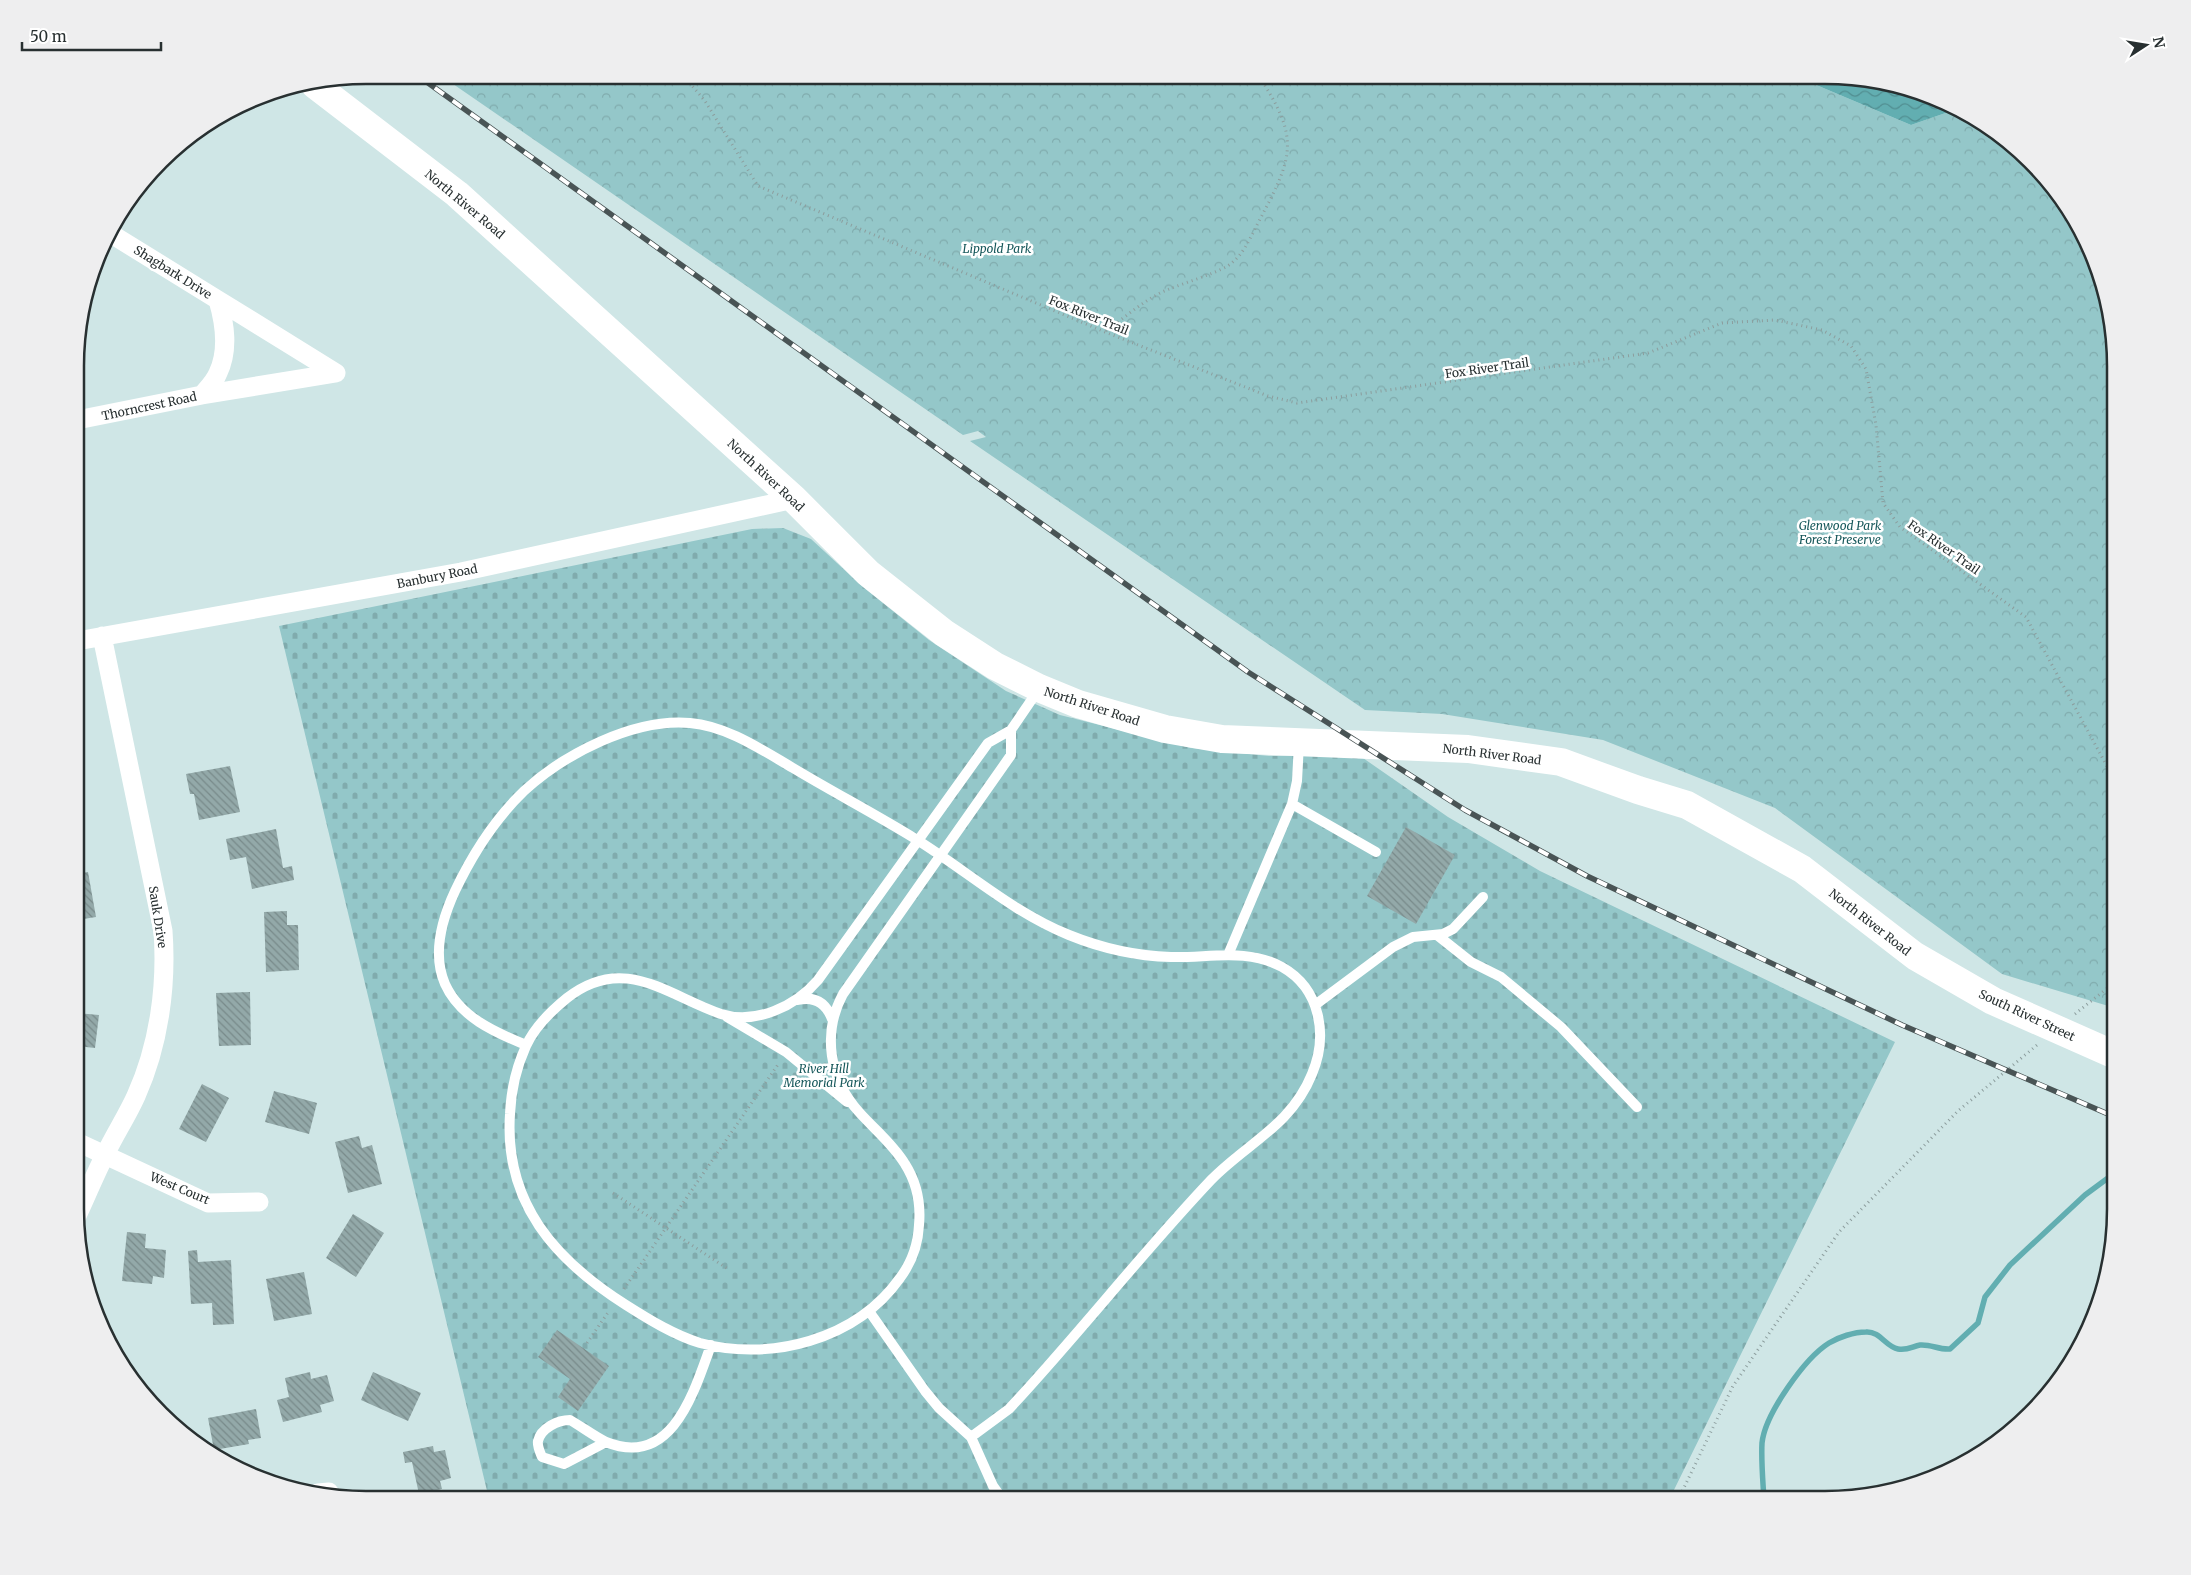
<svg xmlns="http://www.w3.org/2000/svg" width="2191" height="1575" font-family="Merriweather,serif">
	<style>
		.forest { fill: url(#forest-crowns) }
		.cemetery { fill: url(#cemetery-stones) }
		.water { fill: url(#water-waves) }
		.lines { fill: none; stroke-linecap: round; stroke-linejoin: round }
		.stream { stroke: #62aeb1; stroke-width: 5.5 }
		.building { fill: url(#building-back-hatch) }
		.path { stroke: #8c9d9d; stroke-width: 3; stroke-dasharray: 1 4; stroke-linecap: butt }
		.service { stroke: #fff; stroke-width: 10 }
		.minor { stroke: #fff; stroke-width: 19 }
		.secondary { stroke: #fff; stroke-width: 28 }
		.rail-casing { stroke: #495455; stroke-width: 5.5 }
		.rail { stroke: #fff; stroke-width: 4; stroke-dasharray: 11; stroke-linecap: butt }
		.labels { text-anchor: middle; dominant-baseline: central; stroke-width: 5; stroke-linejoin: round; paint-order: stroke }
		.street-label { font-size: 12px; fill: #283031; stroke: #fff }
		.park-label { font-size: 12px; font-style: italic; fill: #17585b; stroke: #fff }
		.rim { fill: none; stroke: #283031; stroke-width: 2.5 }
	</style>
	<defs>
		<pattern id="forest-crowns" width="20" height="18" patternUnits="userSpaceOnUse" patternTransform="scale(1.25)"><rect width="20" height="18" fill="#94c7c9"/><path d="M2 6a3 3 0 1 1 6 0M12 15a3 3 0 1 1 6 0" fill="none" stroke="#80abad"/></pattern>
		<pattern id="cemetery-stones" width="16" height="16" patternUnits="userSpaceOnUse" patternTransform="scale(1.25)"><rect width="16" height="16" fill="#94c7c9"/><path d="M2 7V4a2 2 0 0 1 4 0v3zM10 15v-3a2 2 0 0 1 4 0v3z" fill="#80abad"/></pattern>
		<pattern id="water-waves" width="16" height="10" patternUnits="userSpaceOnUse" patternTransform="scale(1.25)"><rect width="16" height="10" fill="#62aeb1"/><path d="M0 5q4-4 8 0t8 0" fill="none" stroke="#518e91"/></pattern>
		<pattern id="building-back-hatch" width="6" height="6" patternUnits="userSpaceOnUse" patternTransform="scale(1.25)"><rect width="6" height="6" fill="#93a9a9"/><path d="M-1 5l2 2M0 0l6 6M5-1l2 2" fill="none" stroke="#788a8a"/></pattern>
	</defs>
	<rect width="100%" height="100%" fill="#cfe6e6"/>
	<path class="forest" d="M440,75L1795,76L1911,125L1957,109L2003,135L2056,188L2086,237L2115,347V1008L2002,974L1775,808L1603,740L1442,714L1365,710L970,441L986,437L978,431L963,435Z"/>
	<path class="cemetery" d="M783,528L811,539L863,587L929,640L1006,691L1060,715L1191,748L1269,756H1354L1363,758L1448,817L1540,871L1895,1042L1669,1500L489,1499L279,626L752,529Z"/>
	<path class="water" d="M1795,76H1844L1937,97L1957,109L1911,125Z"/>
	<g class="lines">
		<path class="stream" d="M2115,816V842
			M1764,1500C1763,1482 1761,1461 1762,1443C1765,1414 1805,1358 1829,1343C1839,1337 1854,1332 1866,1332C1880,1331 1886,1347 1898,1349C1907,1351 1913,1346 1920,1345C1931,1344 1939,1350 1950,1349L1978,1323L1985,1297L2010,1265L2085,1195L2108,1178L2115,1167"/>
	</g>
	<path class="building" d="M230,766L240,812L199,820L194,794H190L186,774Z
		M1406,827L1455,855L1416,924L1367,896Z
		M276,829L283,868L292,866L294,880L252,889L246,857L230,860L226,839Z
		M88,872L96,917L77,920V874Z
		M287,911V925H298L299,970L266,972L264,912Z
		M250,992L251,1045L219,1046L216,993Z
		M77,1013L99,1015L95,1048L77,1046Z
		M202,1084L229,1098L206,1142L179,1129Z
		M274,1091L317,1103L309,1134L265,1122Z
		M359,1136L362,1148L372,1145L382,1184L348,1193L335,1142Z
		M353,1214L384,1233L356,1277L326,1258Z
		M127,1232L146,1234L145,1248L166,1250L164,1278L153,1276L152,1284L122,1281Z
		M197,1250L198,1262L231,1260L234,1324L213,1325L212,1303L191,1304L188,1251Z
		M304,1272L312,1314L274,1321L266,1279Z
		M557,1330L609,1366L578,1411L558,1397L570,1379L538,1357Z
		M310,1372L311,1379L327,1375L334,1401L320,1405L322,1412L283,1422L277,1400L289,1397L285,1378Z
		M373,1372L421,1393L408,1421L361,1400Z
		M256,1409L261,1438L248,1440L249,1444L214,1450L208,1418Z
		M433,1446L434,1452L445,1450L451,1478L440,1481L442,1489L419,1494L412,1462L405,1463L403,1452Z"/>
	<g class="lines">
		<path class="path" d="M683,75L705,101L758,186L1105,332L1268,396L1297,403L1648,353L1722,323L1775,320L1822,330L1851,346L1866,369L1876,425L1883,503L1900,527L2026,617L2115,781
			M1106,331C1124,318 1142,302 1162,292C1183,283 1206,277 1226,267C1243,257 1250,238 1259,221C1293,157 1301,139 1258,75
			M2075,1014L2115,982
			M613,1193L728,1269
			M624,1289L779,1063
			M587,1343L609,1311
			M1678,1500L1733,1386L1839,1232L1958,1111L2037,1045"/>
		<path class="service" d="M1011,730L988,743L818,980C796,1006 756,1025 721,1014C668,996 624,953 567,998C551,1011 534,1028 526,1046C516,1068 511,1091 510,1114C504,1203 555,1260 626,1305C648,1319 674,1335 700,1343C770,1362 856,1340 900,1278C912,1262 918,1245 919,1225C921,1203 917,1183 905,1164C893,1144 874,1129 859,1112C829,1079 822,1033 843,994L1011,755V730L1039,689
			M1292,804L1376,852
			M1437,935L1471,962L1501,977L1561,1027L1637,1107
			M1228,955L1292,804L1297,781L1299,743
			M798,1000C815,996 826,1003 832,1019
			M1315,1005L1393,947L1413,937L1443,934L1453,929L1483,897
			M727,1017L786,1052L847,1102
			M526,1045C494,1032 460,1017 445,984C432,954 442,919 455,891C472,855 495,819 524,791C564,754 634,718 690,723C727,726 762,750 793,768C833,792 875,814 914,838C966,870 1012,912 1069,935C1101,948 1137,956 1171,957C1209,958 1248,948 1282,967C1321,989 1328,1036 1312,1074C1291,1126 1247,1143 1211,1180C1141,1254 1078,1335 1009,1409L971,1437
			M869,1311L925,1391L939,1408L971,1437L993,1486L1003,1500
			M606,1442L564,1464L542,1457C540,1452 537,1446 538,1441C541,1428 558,1420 570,1420C582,1427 594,1436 606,1442C672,1469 694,1392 711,1345"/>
		<path class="minor" d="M202,395L336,373L218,300
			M77,420L202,395C207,389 215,381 218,373C229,350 225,324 218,300L108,232
			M77,641L461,572L794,499
			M77,1142L208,1203L259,1202
			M77,1216C87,1195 95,1174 106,1153C115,1134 127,1116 136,1096C159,1045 167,986 163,931L102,636
			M318,1493L329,1492"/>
		<path class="secondary" d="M315,85L457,194L794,499L868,573L944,633L995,666L1039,688L1078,704L1165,729L1222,739L1468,749L1561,762L1638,790L1687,805L1802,869L1915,956L1993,1001L2115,1055"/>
		<defs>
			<path id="rail" d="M417,75L1248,672L1465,810L1587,876L1902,1025L2115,1117"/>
		</defs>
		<use href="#rail" class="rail-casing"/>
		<use href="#rail" class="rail"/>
	</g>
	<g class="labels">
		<g class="street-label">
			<text transform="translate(465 204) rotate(40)">North River Road</text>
			<text transform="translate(173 272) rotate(32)">Shagbark Drive</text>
			<text transform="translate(1089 315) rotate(22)">Fox River Trail</text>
			<text transform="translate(1487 368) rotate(-8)">Fox River Trail</text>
			<text transform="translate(149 406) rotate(-12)">Thorncrest Road</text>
			<text transform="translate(766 475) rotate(43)">North River Road</text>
			<text transform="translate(1944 547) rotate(35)">Fox River Trail</text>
			<text transform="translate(437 576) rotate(-11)">Banbury Road</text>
			<text transform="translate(1092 706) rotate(18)">North River Road</text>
			<text transform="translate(1492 754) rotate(7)">North River Road</text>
			<text transform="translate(158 917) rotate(81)">Sauk Drive</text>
			<text transform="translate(1870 922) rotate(38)">North River Road</text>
			<text transform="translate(2027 1015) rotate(25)">South River Street</text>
			<text transform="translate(180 1188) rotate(23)">West Court</text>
		</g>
		<g class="park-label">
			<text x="997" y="248">Lippold Park</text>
			<text x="1840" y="525">Glenwood Park<tspan x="1840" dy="14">Forest Preserve</tspan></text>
			<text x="824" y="1068">River Hill<tspan x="824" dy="14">Memorial Park</tspan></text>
		</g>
	</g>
	<path d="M0 0H2191V1575H0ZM366 84H1825A282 282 0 0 1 2107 366V1209A282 282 0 0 1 1825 1491H366A282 282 0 0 1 84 1209V366A282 282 0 0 1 366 84Z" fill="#eeeeef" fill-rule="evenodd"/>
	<path class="rim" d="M366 84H1825A282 282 0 0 1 2107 366V1209A282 282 0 0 1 1825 1491H366A282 282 0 0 1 84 1209V366A282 282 0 0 1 366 84Z"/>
	<g transform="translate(2146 45) rotate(78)" stroke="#ffffff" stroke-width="4" paint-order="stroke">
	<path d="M0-4L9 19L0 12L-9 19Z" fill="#283031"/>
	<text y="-8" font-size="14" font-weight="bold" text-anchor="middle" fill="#283031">N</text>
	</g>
	<path d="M22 42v8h139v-8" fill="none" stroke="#283031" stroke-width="2.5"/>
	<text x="30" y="42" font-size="15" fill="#283031" stroke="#ffffff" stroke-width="4" paint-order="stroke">50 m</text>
</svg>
